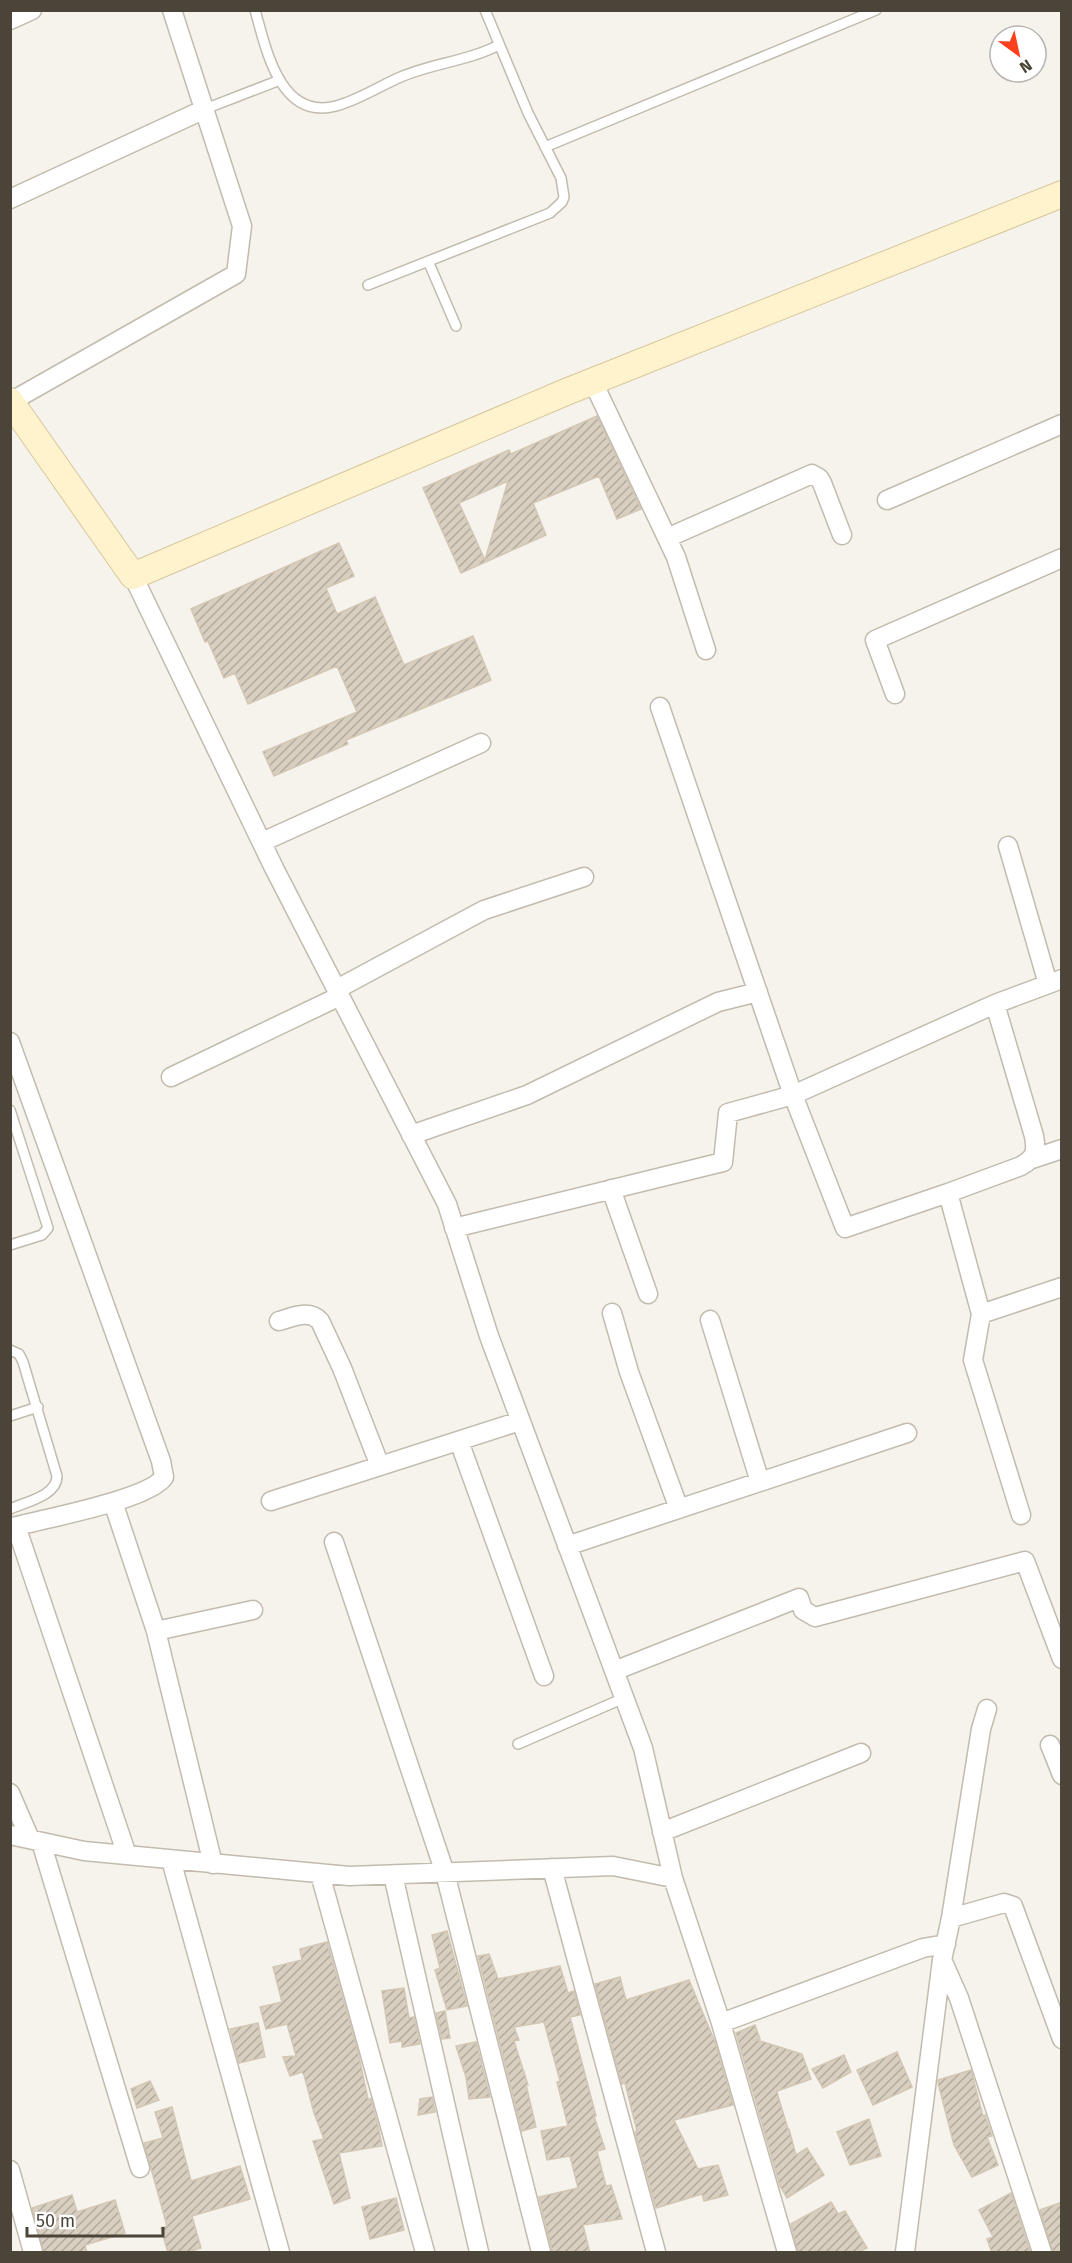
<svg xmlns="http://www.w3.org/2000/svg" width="1072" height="2263" font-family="'Fira Sans',sans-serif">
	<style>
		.building { fill: url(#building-hatch); stroke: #d3c7b4; stroke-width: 1.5; fill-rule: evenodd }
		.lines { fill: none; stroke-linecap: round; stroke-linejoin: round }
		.lane-casing { stroke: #c2bbae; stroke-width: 12 }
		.street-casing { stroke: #c2bbae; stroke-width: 21 }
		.secondary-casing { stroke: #d6c79b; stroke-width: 28 }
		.lane { stroke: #fff; stroke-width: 9 }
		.street { stroke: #fff; stroke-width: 18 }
		.secondary { stroke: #fff3cd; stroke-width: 26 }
	</style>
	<defs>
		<pattern id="building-hatch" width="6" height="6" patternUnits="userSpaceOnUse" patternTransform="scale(1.5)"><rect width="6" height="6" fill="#d8cfc1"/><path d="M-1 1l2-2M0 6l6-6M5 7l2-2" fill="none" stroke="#b1aa9e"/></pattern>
	</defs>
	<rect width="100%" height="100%" fill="#f6f3ec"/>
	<path class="building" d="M597,416L641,509L617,519L599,476L533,503L546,535L461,573L423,488L509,450L511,454ZM508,481L485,560L459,503Z
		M339,543L354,576L326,588L337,614L375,597L404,665L473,636L491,680L346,740L348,744L274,776L263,752L357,712L337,666L248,704L235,673L224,678L208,641L205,642L191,609Z
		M447,1931L467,2006L447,2010L435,1970L440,1968L432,1935Z
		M327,1942L358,2052L368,2099H371L379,2130L382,2146L339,2153L350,2198L334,2204L313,2141L324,2139L314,2113L304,2075L302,2072L290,2076L283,2057L296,2056L287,2024L266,2029L260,2007L282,2002L273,1967L302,1960L300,1949Z
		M489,1954L498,1979L560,1966L568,1993L574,1991L580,2015L570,2017L596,2116H594L605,2149L597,2151L606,2186L611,2185L622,2219L583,2225L590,2253H553L552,2251L539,2197L578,2188L570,2156L547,2160L541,2131L568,2126L557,2082L560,2081L544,2022L514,2027L519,2040L514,2041L528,2085H526L536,2127L522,2131L478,1956Z
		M620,1977L626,2000L689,1980L715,2042L733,2105L674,2120L698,2169L718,2165L728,2195L704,2201L702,2194L656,2208L635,2132L637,2131L625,2083L622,2084L595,1984Z
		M404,1988L409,2018L414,2017L420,2044L402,2047V2041L390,2043L382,1991Z
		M445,2011L450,2038L442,2039L436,2013Z
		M258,2023L265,2057L239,2063L230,2029Z
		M755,2025L760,2039L757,2040L802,2054L811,2079L777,2091L778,2096L788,2129H789L796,2155L807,2148L824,2175L787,2198L780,2186L736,2033Z
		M476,2042L490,2097L469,2099L466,2077L456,2046Z
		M897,2052L912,2087L873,2105L857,2070Z
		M844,2055L851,2072L823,2088L812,2069Z
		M971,2070L983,2116L985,2115L992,2136L987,2137L998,2165L972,2177L954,2145L938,2083V2080Z
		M150,2081L159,2100L137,2108L131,2089Z
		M432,2097L435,2112L418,2115L420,2099Z
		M172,2107L191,2181L240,2166L250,2199L192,2216L201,2248L185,2253H168L161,2228L167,2226L144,2143L163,2138L155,2112Z
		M869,2119L881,2156L850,2165L837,2132Z
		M1011,2193L1030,2252L992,2253L987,2239L993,2237L979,2210Z
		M72,2195L77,2212L115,2200L125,2233L85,2245L87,2253H44L32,2208Z
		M396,2198L404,2230L370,2239L362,2207Z
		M831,2202L838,2214L845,2211L867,2248L856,2253H798L791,2224Z
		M1062,2202V2253H1053L1040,2210Z"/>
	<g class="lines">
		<defs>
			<path id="lane" d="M255,10C266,49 280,121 336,106C359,100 381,85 403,76C434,63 468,61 499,45
				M205,109L280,80
				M545,147L876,10
				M428,261L456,326
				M368,285L550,213L562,202L564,197L561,178L528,113L485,10
				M10,1110L48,1228L42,1235L10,1245
				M10,1350L19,1354L23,1362L57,1476C57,1496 25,1502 10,1509
				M10,1416L38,1407
				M518,1744L624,1698"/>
			<path id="street" d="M10,20L32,10
				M10,199L205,109
				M593,382L676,557L706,650
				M12,401L236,274L242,226L172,10
				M887,500L1062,424
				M667,538L812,474L819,478L822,483L842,535
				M133,576L274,868L447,1204L489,1336L643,1748L673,1878L721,2023L787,2252
				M895,694L875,640L1062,558
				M660,707L793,1095L845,1228L948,1193L981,1314L973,1360L1021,1515
				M262,842L481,743
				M1008,846L1048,984
				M337,989L484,910L584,877
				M10,1042L161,1461L164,1477C149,1500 41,1519 10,1528
				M171,1077L340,996
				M411,1135L527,1095L718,1002L758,992
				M1032,1159L1062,1149
				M611,1189L648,1294
				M948,1193L1021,1166C1035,1158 1037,1152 1034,1136L995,1004
				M454,1228L723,1162L728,1113L793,1095L995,1004L1062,979
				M612,1313L629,1372L679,1509
				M981,1314L1062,1287
				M710,1320L760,1482
				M279,1321C293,1317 309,1309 320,1321L342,1368L380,1466
				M459,1441L544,1676
				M271,1501L520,1421
				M113,1502L156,1631L213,1864
				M16,1526L127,1855
				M334,1542L445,1873L541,2252
				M567,1546L907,1433
				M156,1631L253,1610
				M614,1671L799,1598L803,1610L815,1617L1025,1561L1062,1659
				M1050,1745L1062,1775
				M10,1793L30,1839
				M662,1832L861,1753
				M10,1835L84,1851L349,1876L613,1866L673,1878
				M41,1842L140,2168
				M171,1860L280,2252
				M552,1868L656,2252
				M320,1874L425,2252
				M393,1875L479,2252
				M951,1918L1004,1903L1013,1906L1062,2039
				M943,1962L959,1998L1042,2252
				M721,2023L923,1948L946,1944
				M10,2170L33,2252
				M905,2252L942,1960L951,1918L981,1729L987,1709"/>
			<path id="secondary" d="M10,401L133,576L566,392L1062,194"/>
		</defs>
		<use href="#lane" class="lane-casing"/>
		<use href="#street" class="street-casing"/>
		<use href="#secondary" class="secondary-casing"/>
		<use href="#lane" class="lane"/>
		<use href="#street" class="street"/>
		<use href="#secondary" class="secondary"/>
	</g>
	<rect width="1072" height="2263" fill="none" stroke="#4b4439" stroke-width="24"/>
	<g transform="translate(1018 54) rotate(147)"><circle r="28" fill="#ffffff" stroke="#b7b4b0" stroke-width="1.5"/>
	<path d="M0-4.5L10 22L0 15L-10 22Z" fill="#fc3f1d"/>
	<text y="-9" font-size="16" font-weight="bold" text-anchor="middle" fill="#4b4439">N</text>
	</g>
	<path d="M27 2227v9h136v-9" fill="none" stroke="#4b4439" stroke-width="3"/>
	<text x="36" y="2227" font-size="18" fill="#4b4439" stroke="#ffffff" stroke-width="4.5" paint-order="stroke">50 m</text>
</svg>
